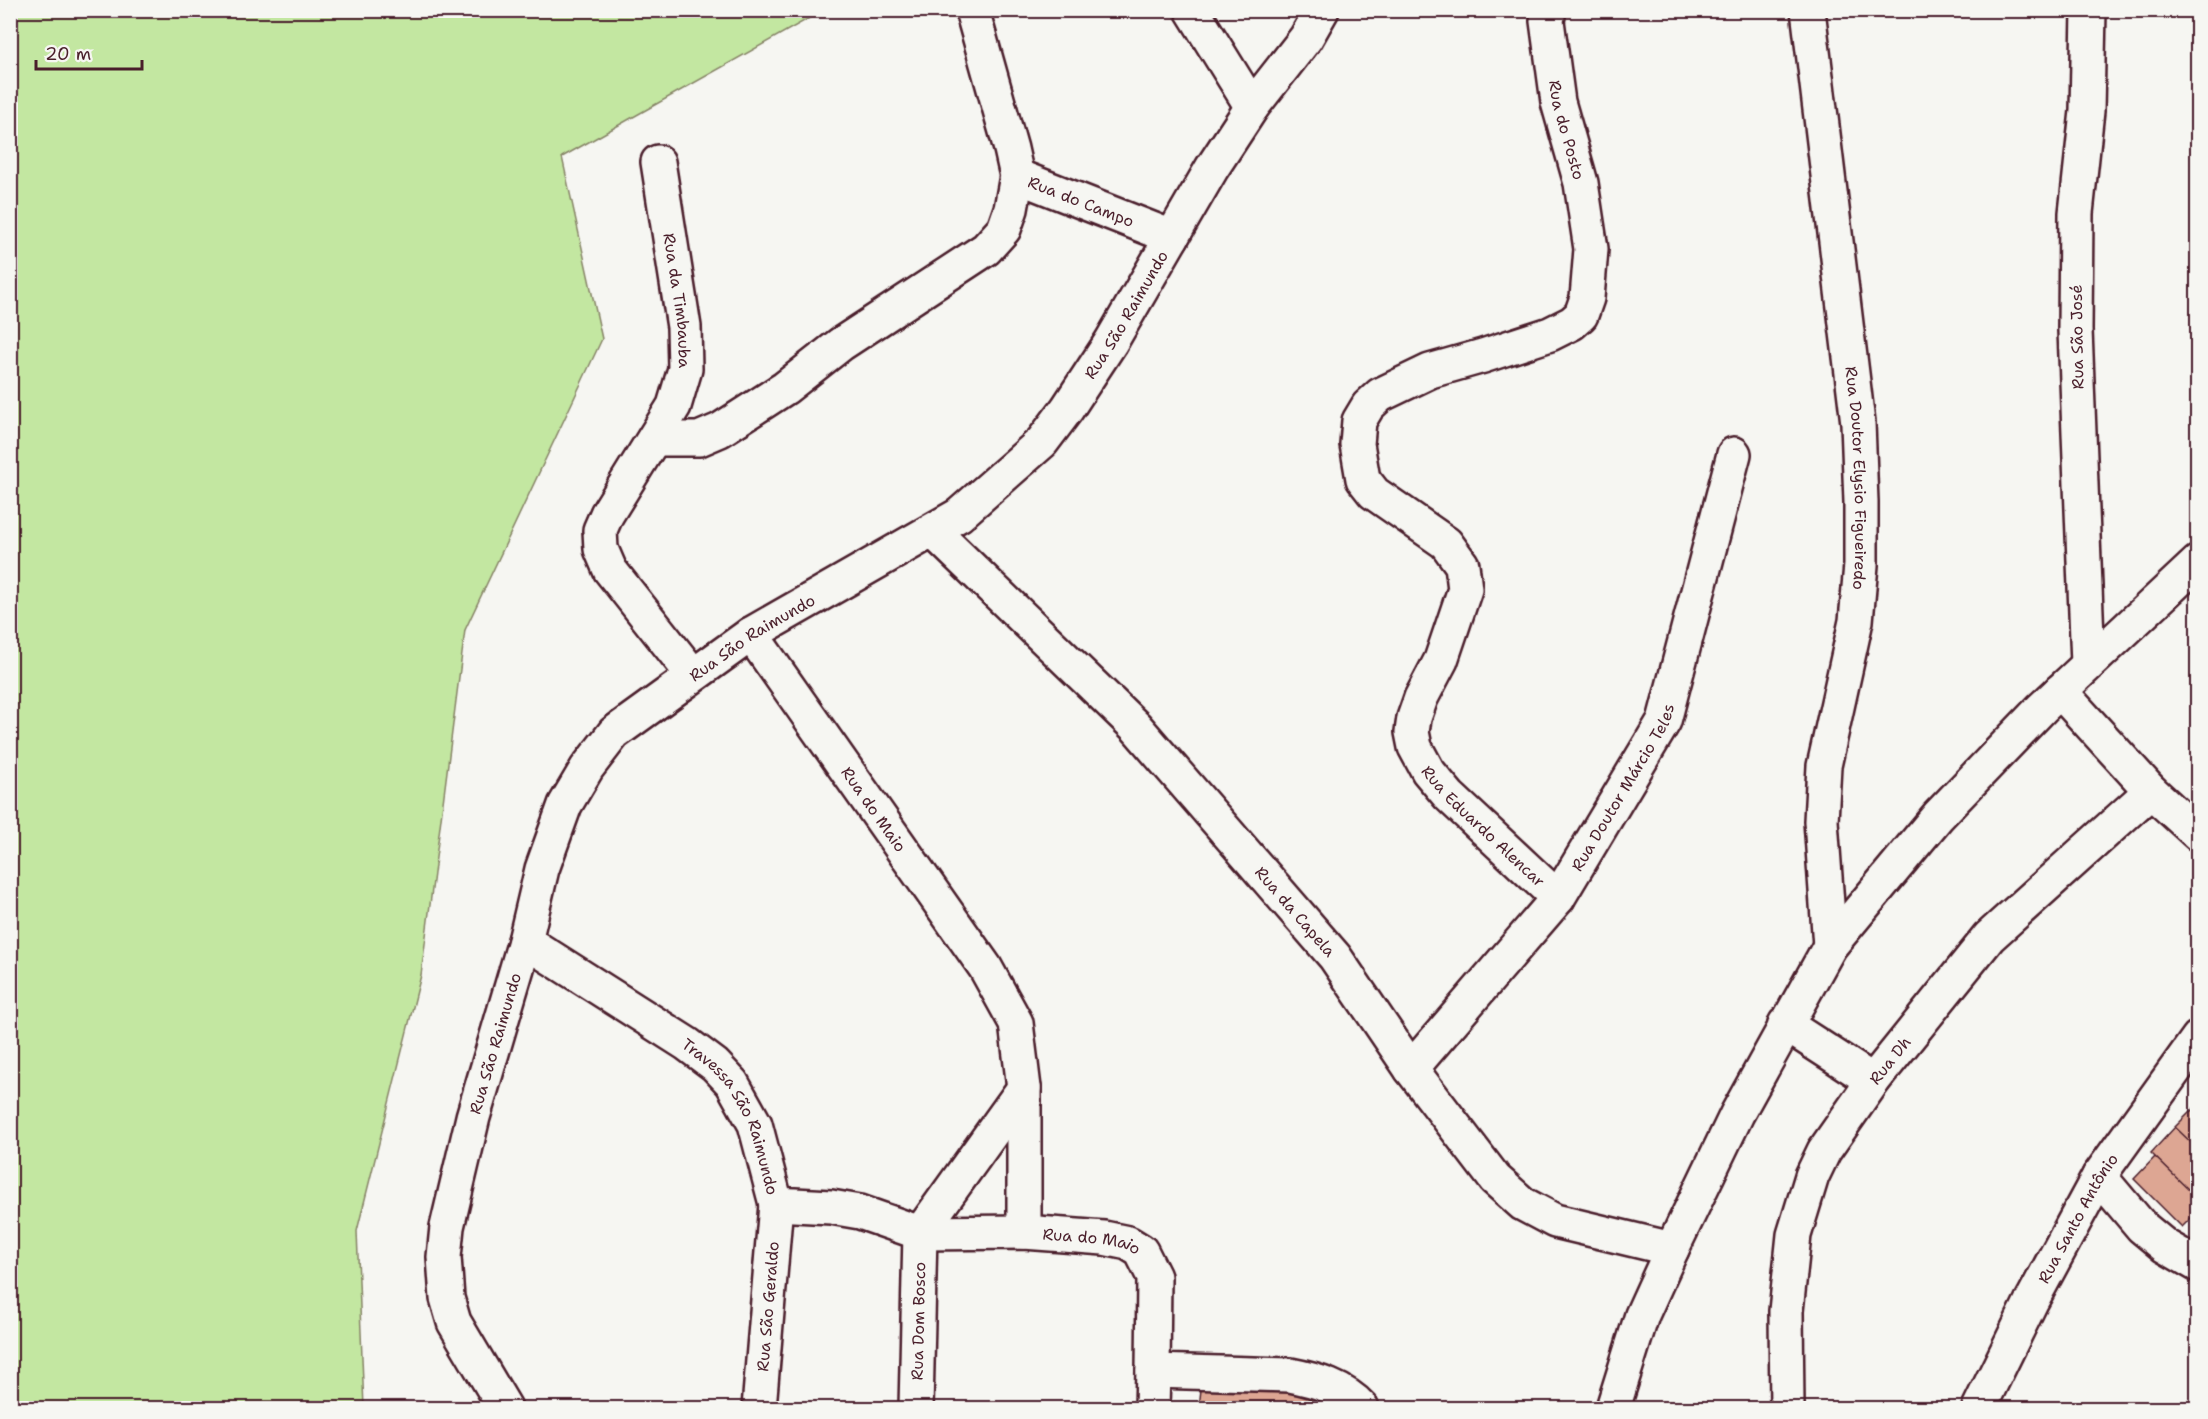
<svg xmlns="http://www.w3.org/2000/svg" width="2208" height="1419" font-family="'Shantell Sans',sans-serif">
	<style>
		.green { fill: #c3e7a1; stroke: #868366; stroke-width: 1.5 }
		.building { fill: #dda693; stroke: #4a1f2b; stroke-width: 1.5 }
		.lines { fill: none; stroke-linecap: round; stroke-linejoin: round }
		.minor-casing { stroke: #4a1f2b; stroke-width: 38 }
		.minor { stroke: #f6f6f2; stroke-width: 33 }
		.labels { text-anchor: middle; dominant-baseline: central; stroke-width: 5; stroke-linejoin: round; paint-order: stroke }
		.street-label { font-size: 16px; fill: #4a1f2b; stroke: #f6f6f2 }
	</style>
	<rect width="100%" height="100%" fill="#f6f6f2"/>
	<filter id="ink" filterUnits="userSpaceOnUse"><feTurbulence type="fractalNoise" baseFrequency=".0167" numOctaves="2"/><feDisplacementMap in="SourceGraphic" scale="12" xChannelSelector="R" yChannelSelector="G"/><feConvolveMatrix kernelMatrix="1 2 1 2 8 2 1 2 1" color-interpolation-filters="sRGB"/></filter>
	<g filter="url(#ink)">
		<path class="green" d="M10,11H822L562,157L602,339L465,630L421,975L357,1231L364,1408H11Z"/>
		<path class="building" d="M2198,1104V1149L2175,1127Z
			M2175,1127L2198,1149V1185L2191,1192L2151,1153Z
			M2155,1157L2191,1192L2198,1185V1211L2182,1227L2134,1179Z
			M1202,1380L1345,1399V1408H1199Z"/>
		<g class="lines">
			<defs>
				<g id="minor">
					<path d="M1192,10L1252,107"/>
					<path id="s1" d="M1549,10L1547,21L1558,102L1581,183L1591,249L1587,298L1581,315L1572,323L1550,334L1483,356L1430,371L1380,395L1368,406L1359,421L1357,444L1363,479L1374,493L1446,543L1462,565L1465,589L1441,660L1421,698L1414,718L1412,732L1415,747L1428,771L1449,796L1558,898"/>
					<path id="s2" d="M1808,10L1858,423L1861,502V565L1856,621L1824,766L1821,821L1830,946"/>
					<path id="s3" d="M658,162L684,327L685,369L674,406L607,514L600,530L601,549L610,570L693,675"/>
					<path id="s4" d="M1017,176L1172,237"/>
					<path d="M654,439H699L720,430L785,388L841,344L986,249L1004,229L1011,209L1017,176L1011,149L972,10"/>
					<path id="s5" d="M933,531L1136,727L1335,957L1411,1069L1495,1179L1523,1204L1555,1221L1672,1249"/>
					<path id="s6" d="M751,634L985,967L1016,1023L1024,1088V1232"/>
					<path d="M2088,664L2075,330L2076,213L2087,111L2089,10"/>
					<path d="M2060,691L2151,791L2198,834"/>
					<path id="s7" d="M525,941L687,1044L715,1065L732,1083L755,1124L776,1204L831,1207L860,1212L920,1233L1024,1232L1104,1238L1128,1243L1141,1251L1154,1277L1153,1371L1290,1375C1316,1380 1344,1388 1362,1408"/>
					<path d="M1785,1024L1873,1081"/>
					<path id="s8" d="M1411,1069L1558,898L1664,721L1734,454"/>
					<path d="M2099,1176L2142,1227L2165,1246L2198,1265"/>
					<path id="s9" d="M505,1408L454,1322L447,1298L444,1257L447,1227L473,1117L525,941L542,869L565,805L587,768L614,733L751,634L959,515L1042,442L1067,409L1111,342L1212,168L1252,107L1306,38L1322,10"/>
					<path id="s10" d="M759,1408L776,1204"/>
					<path id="s11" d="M916,1408L920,1233L1024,1088"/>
					<path d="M1152,1408L1153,1371"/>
					<path d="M1613,1408L1642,1315L1672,1249L1737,1114L1830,946L1938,816L2042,708L2198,562"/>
					<path id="s12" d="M1787,1408L1786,1311L1794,1235L1812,1176L1824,1151L1873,1081L1989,937L2151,791"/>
					<path id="s13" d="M1979,1408L2031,1302L2099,1176L2198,1038"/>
				</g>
			</defs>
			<use href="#minor" class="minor-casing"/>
			<use href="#minor" class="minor"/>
		</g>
	</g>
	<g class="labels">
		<g class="street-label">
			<text stroke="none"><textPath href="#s1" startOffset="122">Rua do Posto</textPath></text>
			<text stroke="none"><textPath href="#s4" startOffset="69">Rua do Campo</textPath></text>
			<text stroke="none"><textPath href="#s3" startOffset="140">Rua da Timbauba</textPath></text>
			<text stroke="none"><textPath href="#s9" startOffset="1394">Rua São Raimundo</textPath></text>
			<text transform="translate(2077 337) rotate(-91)">Rua São José</text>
			<text stroke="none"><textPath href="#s2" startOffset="471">Rua Doutor Elysio Figueiredo</textPath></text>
			<text stroke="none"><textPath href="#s9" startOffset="890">Rua São Raimundo</textPath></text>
			<text stroke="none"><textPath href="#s8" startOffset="354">Rua Doutor Márcio Teles</textPath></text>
			<text stroke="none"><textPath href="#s6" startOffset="214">Rua do Maio</textPath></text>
			<text stroke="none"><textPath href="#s1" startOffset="1052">Rua Eduardo Alencar</textPath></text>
			<text stroke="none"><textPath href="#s5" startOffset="526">Rua da Capela</textPath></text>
			<text stroke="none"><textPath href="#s9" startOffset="386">Rua São Raimundo</textPath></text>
			<text stroke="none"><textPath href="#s12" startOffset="375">Rua Dh</textPath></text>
			<text stroke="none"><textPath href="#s7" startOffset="280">Travessa São Raimundo</textPath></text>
			<text stroke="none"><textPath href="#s13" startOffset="214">Rua Santo Antônio</textPath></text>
			<text stroke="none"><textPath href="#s7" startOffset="702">Rua do Maio</textPath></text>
			<text stroke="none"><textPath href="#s10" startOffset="102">Rua São Geraldo</textPath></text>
			<text stroke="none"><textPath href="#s11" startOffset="87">Rua Dom Bosco</textPath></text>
		</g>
	</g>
	<rect width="2208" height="1419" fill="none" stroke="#f6f6f2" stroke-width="36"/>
	<rect x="18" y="18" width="2172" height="1383" fill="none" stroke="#4a1f2b" stroke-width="2" filter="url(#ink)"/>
	<path d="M36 60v9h106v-9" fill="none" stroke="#4a1f2b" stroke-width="3"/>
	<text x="45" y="60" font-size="18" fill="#4a1f2b" stroke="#f6f6f2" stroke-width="4.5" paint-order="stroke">20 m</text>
</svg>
